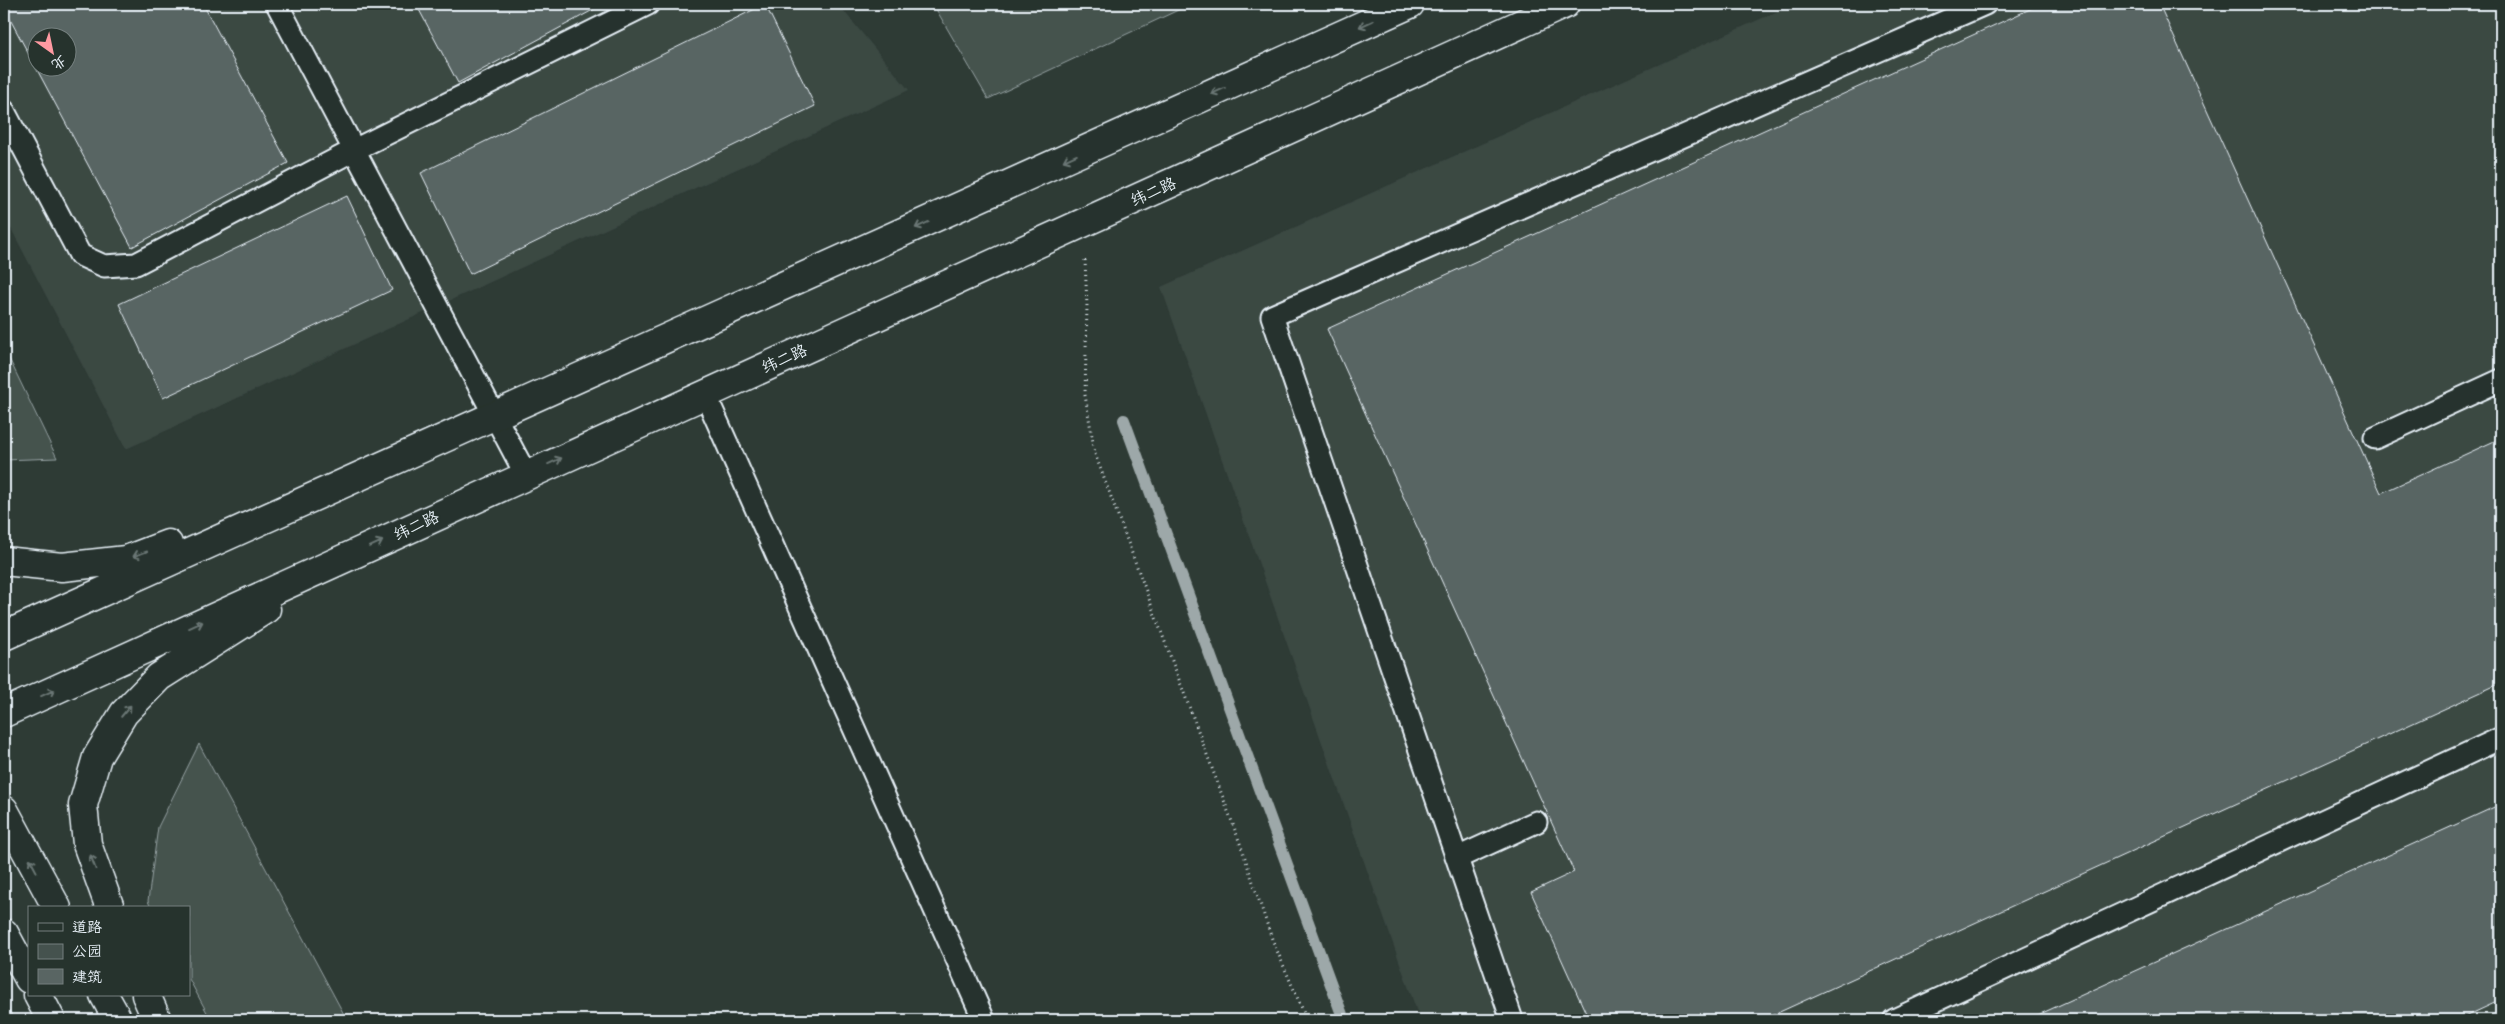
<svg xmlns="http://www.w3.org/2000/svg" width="2505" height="1024" font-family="Delius,'LXGW WenKai TC',sans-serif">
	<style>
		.built { fill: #3b4843; fill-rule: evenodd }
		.green { fill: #45524e; stroke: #96a2a3 }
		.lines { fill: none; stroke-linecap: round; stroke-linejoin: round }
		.stream { stroke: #9da8a9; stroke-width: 12 }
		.building { fill: #596563; stroke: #e8f1f8; fill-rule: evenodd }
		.service-casing { stroke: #e8f1f8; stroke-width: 25 }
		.tertiary-casing { stroke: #e8f1f8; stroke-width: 31 }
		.trunk-casing { stroke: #e8f1f8; stroke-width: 31 }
		.path { stroke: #e8f1f8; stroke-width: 3; stroke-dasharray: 1 4; stroke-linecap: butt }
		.service { stroke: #26332d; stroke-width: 21 }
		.tertiary { stroke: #26332d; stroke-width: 28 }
		.trunk { stroke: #26332d; stroke-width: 28 }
		.oneway { stroke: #6a7674 }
		.labels { text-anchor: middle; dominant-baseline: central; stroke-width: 4; stroke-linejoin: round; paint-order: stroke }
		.street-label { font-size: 16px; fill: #e8f1f8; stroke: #26332d }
	</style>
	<rect width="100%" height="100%" fill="#2e3b35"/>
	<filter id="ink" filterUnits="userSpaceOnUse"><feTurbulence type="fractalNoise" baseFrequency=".02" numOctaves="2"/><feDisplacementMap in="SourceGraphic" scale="10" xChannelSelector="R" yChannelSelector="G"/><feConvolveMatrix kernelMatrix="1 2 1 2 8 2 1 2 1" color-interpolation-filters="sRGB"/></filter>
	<g filter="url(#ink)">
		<path class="built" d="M4,4H838L909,90L126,449L4,215ZM38,38H68V68H38Z
			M1794,4H2501V1020H1420L1161,287Z"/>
		<path class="green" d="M933,4H1191L988,99Z
			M4,348L57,458L4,460Z
			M199,744L347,1020H211L189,979V908H151L148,901L158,827Z
			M4,1000L14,1020H4Z"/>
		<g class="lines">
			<path class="stream" d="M1124,420L1344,1020"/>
		</g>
		<path class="building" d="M4,4H203L288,163L132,247L4,8ZM38,38H68V68H38Z
			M416,4H604L458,83Z
			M765,4L815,106L470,274L421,173Z
			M2041,4H2159L2381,493L2501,438V683L1762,1020H1589L1531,892L1574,872L1327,329Z
			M347,196L392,290L163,398L119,304Z
			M2501,804V1000L2458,1020H2027Z"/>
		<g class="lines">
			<defs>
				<path id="service" d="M277,4L526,475
					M4,111L80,255L104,266L136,264L354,150L648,4
					M705,394L984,1020
					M2375,438L2501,380
					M1457,858L1536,822
					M1512,1020L1272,316L1985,4
					M1894,1020L2501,738"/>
				<path id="tertiary" d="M4,561L62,567L126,560L168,544
					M4,636L1410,4
					M4,713L1565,4
					M110,908L87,844L83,805L97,757L124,713L159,677L266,609
					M146,995L157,1020"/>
				<path id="trunk" d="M4,810L57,908
					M4,933L29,979
					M38,995L51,1020
					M104,995L118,1020"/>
			</defs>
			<use href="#service" class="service-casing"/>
			<use href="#tertiary" class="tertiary-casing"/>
			<use href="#trunk" class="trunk-casing"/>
			<path class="path" d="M1085,260L1087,306L1085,395L1095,454L1241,846L1272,939L1307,1020"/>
			<use href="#service" class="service"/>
			<use href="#tertiary" class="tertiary"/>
			<use href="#trunk" class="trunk"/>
		</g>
		<defs><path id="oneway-shaft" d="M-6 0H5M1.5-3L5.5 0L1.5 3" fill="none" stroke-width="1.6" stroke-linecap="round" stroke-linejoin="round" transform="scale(1.25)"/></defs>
		<g class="oneway">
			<use href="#oneway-shaft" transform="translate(1366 24) rotate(156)"/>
			<use href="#oneway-shaft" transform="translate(1218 91) rotate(156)"/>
			<use href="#oneway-shaft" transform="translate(1070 158) rotate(156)"/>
			<use href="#oneway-shaft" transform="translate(922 225) rotate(156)"/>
			<use href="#oneway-shaft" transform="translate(555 461) rotate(-24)"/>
			<use href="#oneway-shaft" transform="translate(376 544) rotate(-25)"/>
			<use href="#oneway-shaft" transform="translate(140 554) rotate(160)"/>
			<use href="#oneway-shaft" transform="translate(196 625) rotate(-24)"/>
			<use href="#oneway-shaft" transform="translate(48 693) rotate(-24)"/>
			<use href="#oneway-shaft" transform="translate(126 711) rotate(-50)"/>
			<use href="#oneway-shaft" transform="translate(93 862) rotate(-110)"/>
			<use href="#oneway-shaft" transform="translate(33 865) rotate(-118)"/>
		</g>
	</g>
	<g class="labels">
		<g class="street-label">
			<text transform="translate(1153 191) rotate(-24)">纬二路</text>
			<text transform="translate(784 358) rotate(-24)">纬二路</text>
			<text transform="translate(416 525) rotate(-25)">纬二路</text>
		</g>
	</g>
	<rect width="2505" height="1024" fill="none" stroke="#26332d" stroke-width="20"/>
	<rect x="10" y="10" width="2485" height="1004" fill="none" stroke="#e8f1f8" stroke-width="2" filter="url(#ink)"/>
	<rect x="28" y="906" width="162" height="90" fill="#26332d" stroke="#747f7e"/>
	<rect x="38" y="923" width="25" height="8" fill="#26332d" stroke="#747f7e"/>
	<text x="72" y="932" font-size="15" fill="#e8f1f8">道路</text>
	<rect x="38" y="944" width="25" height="15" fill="#45524e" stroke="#747f7e"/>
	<text x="72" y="956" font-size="15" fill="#e8f1f8">公园</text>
	<rect x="38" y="969" width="25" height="15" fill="#596563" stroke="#747f7e"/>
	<text x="72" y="982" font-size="15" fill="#e8f1f8">建筑</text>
	<g transform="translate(52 52) rotate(147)"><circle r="24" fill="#26332d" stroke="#747f7e"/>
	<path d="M0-4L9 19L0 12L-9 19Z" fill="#ff9aa2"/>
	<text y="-8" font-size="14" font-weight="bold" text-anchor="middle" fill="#e8f1f8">北</text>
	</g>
</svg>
